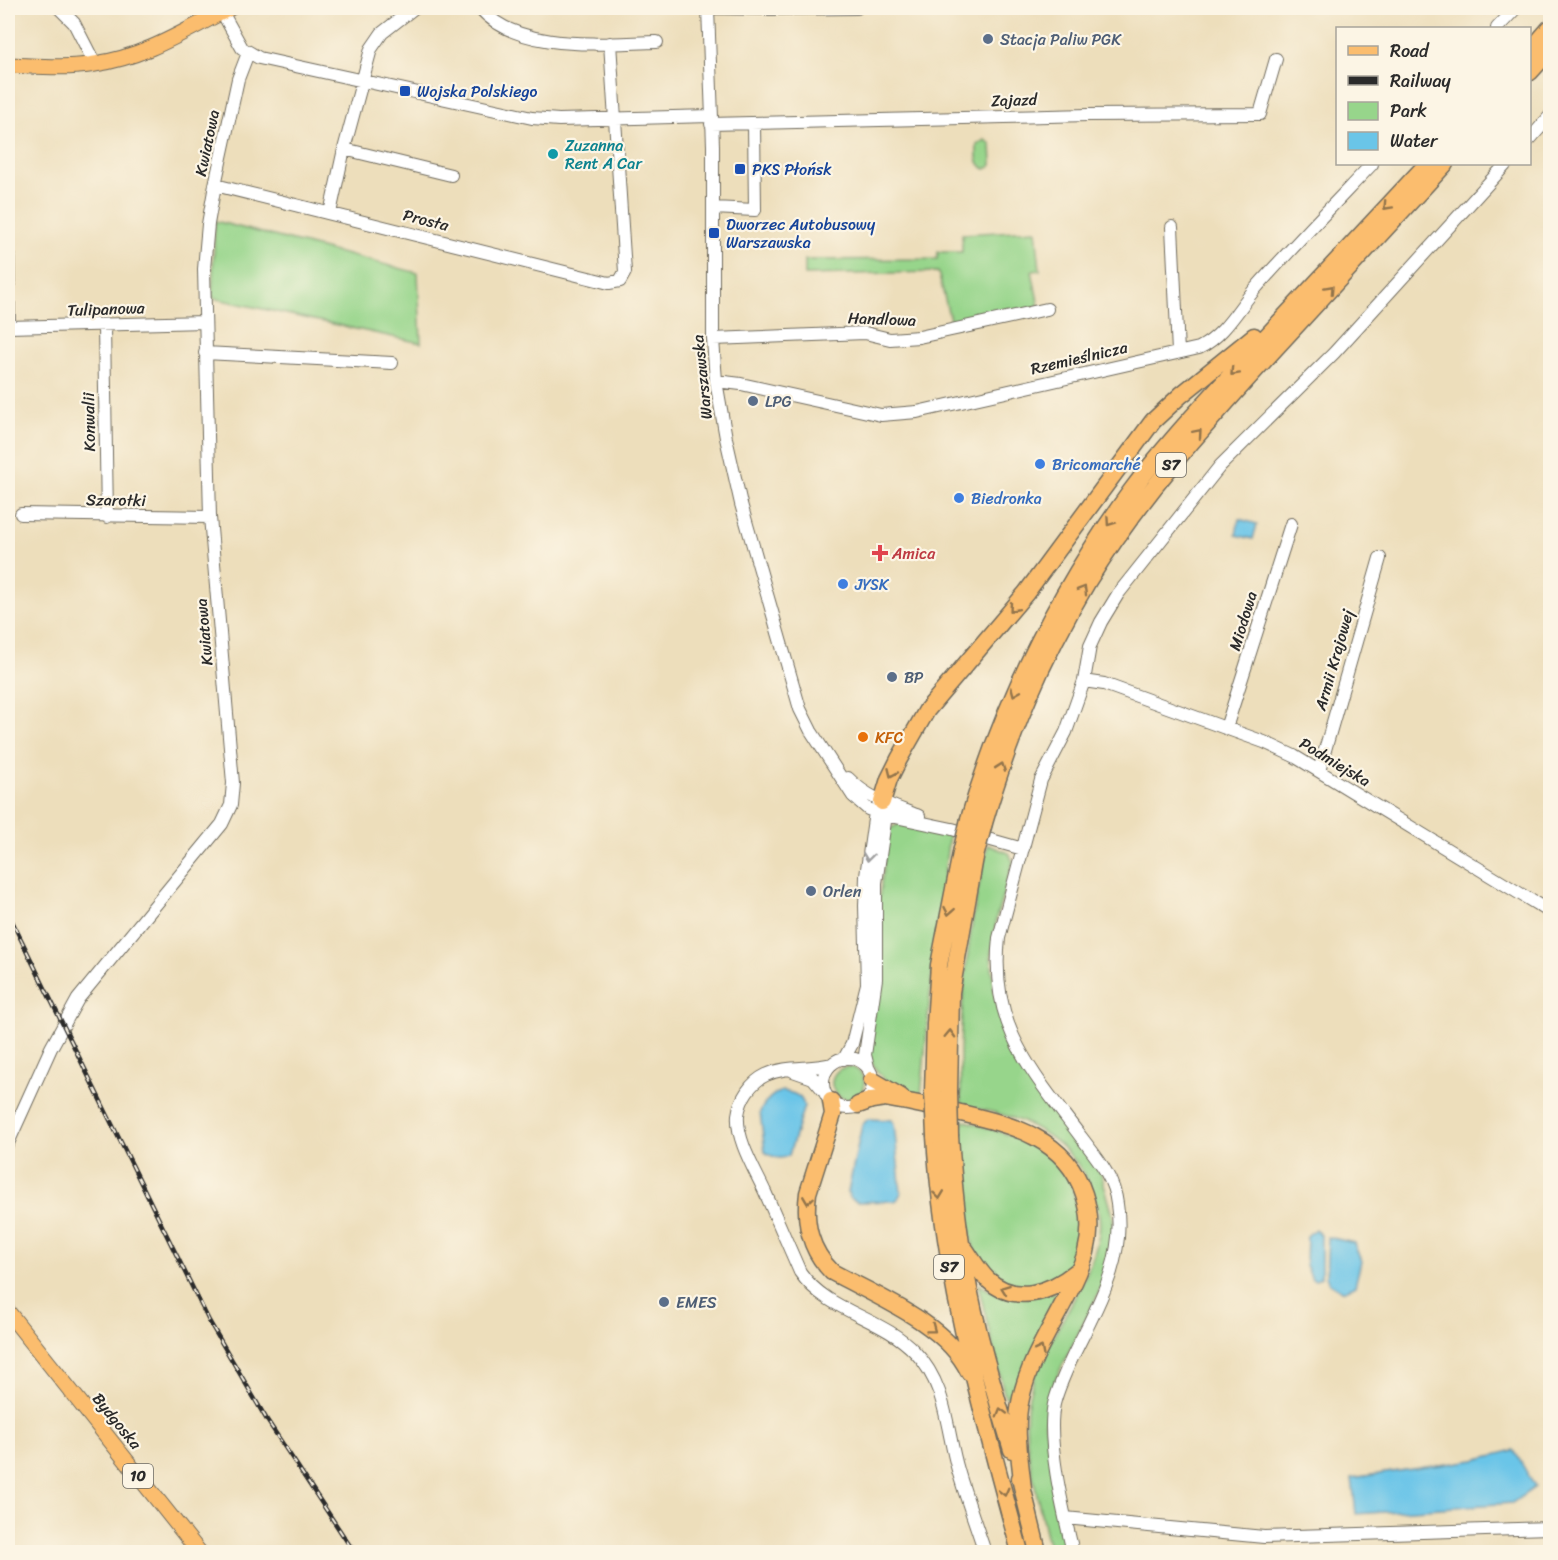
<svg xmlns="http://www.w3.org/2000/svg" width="1558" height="1560" font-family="Sriracha,sans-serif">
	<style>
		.green { fill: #97d58b; stroke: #61805b; stroke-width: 1.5 }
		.water { fill: #6ac5e8; stroke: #4a788a; stroke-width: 1.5 }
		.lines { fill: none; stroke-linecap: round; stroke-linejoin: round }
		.minor-casing { stroke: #6f6a5d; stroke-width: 14 }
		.major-casing { stroke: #6f6a5d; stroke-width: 17 }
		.highway-casing { stroke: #6f6a5d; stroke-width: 19 }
		.minor { stroke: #fff; stroke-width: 12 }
		.major { stroke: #fbbd6e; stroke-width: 15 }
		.highway { stroke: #fbbd6e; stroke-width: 16 }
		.rail-casing { stroke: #2b2b2b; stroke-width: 4.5 }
		.rail { stroke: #fcf5e5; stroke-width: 2; stroke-dasharray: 7; stroke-linecap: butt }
		.highway-bridge-casing { stroke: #6f6a5d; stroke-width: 19; stroke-linecap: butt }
		.highway-bridge { stroke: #fbbd6e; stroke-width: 16 }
		.oneway { stroke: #93744c }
		.oneway2 { stroke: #a0a0a0 }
		.service-dot { fill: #5c6f8a; stroke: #fcf5e5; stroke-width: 2 }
		.transit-dot { fill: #1a4fb4; stroke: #fcf5e5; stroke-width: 2 }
		.culture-dot { fill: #0f9aa8; stroke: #fcf5e5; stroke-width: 2 }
		.shop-dot { fill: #3f7fe0; stroke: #fcf5e5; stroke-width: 2 }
		.health-dot { fill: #e0444e; stroke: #fcf5e5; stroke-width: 2 }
		.food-dot { fill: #e8710a; stroke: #fcf5e5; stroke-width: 2 }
		.labels { text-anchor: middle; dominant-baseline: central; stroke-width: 4.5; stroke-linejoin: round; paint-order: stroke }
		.shield { fill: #fcf5e5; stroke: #6a6863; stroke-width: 1.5 }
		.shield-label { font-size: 15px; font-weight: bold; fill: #2b2b2b }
		.service-label { font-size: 16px; fill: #4e5e75; stroke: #fcf5e5; text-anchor: start }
		.transit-label { font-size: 16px; fill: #164399; stroke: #fcf5e5; text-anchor: start }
		.street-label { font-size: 16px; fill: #2b2b2b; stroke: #fcf5e5 }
		.culture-label { font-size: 16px; fill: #0d838f; stroke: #fcf5e5; text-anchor: start }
		.shop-label { font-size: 16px; fill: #366cbe; stroke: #fcf5e5; text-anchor: start }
		.health-label { font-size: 16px; fill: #be3a42; stroke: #fcf5e5; text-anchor: start }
		.food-label { font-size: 16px; fill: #c56008; stroke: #fcf5e5; text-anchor: start }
	</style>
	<rect width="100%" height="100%" fill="#fcf5e5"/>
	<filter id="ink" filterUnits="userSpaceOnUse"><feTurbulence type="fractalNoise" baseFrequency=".0167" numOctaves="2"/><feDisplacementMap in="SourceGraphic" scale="12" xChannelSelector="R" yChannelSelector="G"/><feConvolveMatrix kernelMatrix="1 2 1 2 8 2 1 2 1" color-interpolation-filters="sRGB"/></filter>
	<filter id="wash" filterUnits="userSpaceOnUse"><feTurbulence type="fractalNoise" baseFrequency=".008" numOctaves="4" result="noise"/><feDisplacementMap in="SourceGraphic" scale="24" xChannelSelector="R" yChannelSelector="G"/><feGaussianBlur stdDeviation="1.35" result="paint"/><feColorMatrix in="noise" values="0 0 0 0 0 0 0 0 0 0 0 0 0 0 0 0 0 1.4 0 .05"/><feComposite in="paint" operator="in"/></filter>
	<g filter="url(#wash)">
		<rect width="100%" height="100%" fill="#eddebb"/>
		<path class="green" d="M985,140L991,144L992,165L986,169C975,165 977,155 977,145Z
			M215,221L418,273L421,343L212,298Z
			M1036,230L1040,270L1032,271L1039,307L952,327L938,272L805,275V260L937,259L938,252H962V234Z
			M901,823L949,835L933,963L921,1095C894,1087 880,1083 869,1056L878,906L889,829Z
			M988,845L1009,853L1013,862L997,915L991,954L994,991L1000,1019L1017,1061L1101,1173L1113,1216L1115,1244L1099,1292L1055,1380L1045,1423L1058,1509L1068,1552H1050C1045,1533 1041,1514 1037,1495C1030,1462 1022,1430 1029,1396C1042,1339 1090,1290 1099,1234C1103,1210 1090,1180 1076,1162C1048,1126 1005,1112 961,1106C961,1082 959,1057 961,1032C964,969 973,906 988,845Z
			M832 1083a16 16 0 1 1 32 0a16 16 0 1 1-32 0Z
			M963,1120C996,1131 1032,1139 1058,1163C1069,1173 1073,1190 1076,1204C1082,1226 1081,1261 1059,1276C1056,1278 1050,1279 1046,1281C1022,1290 1007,1288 989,1270C986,1267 981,1264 979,1260C965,1239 960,1146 963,1120Z
			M978,1284L989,1290L1058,1293L1061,1297L1012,1396L1005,1397Z"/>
		<path class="water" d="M1239,519L1257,524L1253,539L1236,535Z
			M783,1091C793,1093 802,1095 804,1106L789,1155C781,1161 773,1157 765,1152L760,1112C765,1102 772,1093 783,1091Z
			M868,1119L892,1120L894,1124L901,1193L897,1200L894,1201L857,1202L850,1198L848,1192L862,1125Z
			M1315,1229L1321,1235V1277L1316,1280L1312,1279L1306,1265L1307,1236Z
			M1328,1237L1354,1243L1361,1261L1355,1286L1342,1291L1329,1283L1326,1276Z
			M1514,1450L1535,1487L1512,1503L1356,1514L1352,1478L1474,1460Z"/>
	</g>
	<g filter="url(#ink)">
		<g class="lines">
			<defs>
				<path id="minor" d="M59,8L74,23L95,64
					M480,8C518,53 603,43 657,42
					M708,8L713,146V339L716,381L726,438L741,504L800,709L811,731L853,796L868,809L886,815L952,829L1023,849
					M708,8L771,9L857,8
					M222,12L242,48L259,58L532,118L559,120L711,116
					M1497,28L1516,8
					M711,124L1088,115L1260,114L1276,59
					M1530,139L1550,116
					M344,149L451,175
					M215,185L609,283L620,281L625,272L610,43
					M713,208L755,210L754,123
					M330,213L344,149L371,49L382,33L414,8
					M8,225L9,328
					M1172,227L1178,352
					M104,326L107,517
					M8,327L205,322
					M713,339L865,333L890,339L919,337L1047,309
					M205,353L392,363
					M716,381L741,384L881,415L917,412L1199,348C1225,335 1237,310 1255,289C1293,246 1333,205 1372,164
					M21,514L210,517
					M1084,681L1104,684L1264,742L1294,756L1550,912
					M1226,728L1291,524
					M1319,771L1380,558
					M848,778C868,799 893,806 919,816
					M823 1083a25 25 0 1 1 50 0a25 25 0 1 1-50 0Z
					M844,1059L852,1044L867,984L865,906L866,876L875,812L878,808
					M832,1064C810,1070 787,1065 766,1075C751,1082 740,1099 738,1115C736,1140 755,1170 765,1192C777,1219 788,1245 800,1272C827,1312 882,1317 915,1352C947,1385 946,1429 958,1470C966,1498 976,1525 985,1552
					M793,1071L813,1078L824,1091
					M869,1071L865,1055L876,979V883L886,815L884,808
					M8,1143L51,1048L78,999L222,824L231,805L233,783L210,517L204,269L208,224L215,185L238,79L248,53
					M1065,1518L1264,1537L1550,1528
					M1073,1552C1064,1514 1046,1442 1054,1404C1058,1388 1065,1373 1072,1358C1096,1308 1126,1261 1117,1204C1114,1177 1097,1158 1081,1137C1032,1071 989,1027 999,938L1041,780L1066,732L1084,681L1090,646L1101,622L1118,594L1220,466L1334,353L1506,164"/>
				<path id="major" d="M8,65C37,66 66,69 95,64C145,57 186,30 230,8
					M8,1312L199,1552"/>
				<path id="highway" d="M1530,51L1550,28
					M1530,72L1550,50
					M882,802L889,779L899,759L927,710L1026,593L1153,421L1181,395L1254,336
					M969,819C1004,700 1058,591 1131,491C1167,442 1210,398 1250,354C1309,290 1368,227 1427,164
					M984,823C1010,734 1041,660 1088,581C1139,498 1204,426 1270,354C1328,291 1387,227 1445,164
					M872,1080L901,1097
					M933,1092L935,1024L939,965L961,853
					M949,1092L951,992L975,857
					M831,1101L833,1114L808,1193C804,1224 810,1250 832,1272C876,1296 947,1324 969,1372
					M858,1105L872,1100L885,1098C911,1102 936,1108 961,1113C1012,1125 1066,1138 1084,1194C1090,1212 1091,1233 1086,1252C1070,1303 1032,1347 1021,1398C1014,1428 1020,1459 1023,1489
					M935,1136C943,1278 983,1416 1020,1552
					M950,1136C953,1180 957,1224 965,1268C976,1330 994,1390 1012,1450
					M965,1249C972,1259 978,1270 987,1279C1015,1305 1050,1293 1076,1272
					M1020,1478L1038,1552"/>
			</defs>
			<use href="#minor" class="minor-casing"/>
			<use href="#major" class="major-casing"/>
			<use href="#highway" class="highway-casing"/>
			<use href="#minor" class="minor"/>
			<use href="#major" class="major"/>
			<use href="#highway" class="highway"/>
			<defs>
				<path id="rail" d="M8,913L209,1321L267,1420L354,1552"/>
			</defs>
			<use href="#rail" class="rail-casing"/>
			<use href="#rail" class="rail"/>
			<defs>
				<path id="highway-bridge" d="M961,853L969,819
					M975,857L984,823
					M933,1092L935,1136
					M949,1092L950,1136"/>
			</defs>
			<use href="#highway-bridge" class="highway-bridge-casing"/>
			<use href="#highway-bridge" class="highway-bridge"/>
		</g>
		<defs><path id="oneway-chevron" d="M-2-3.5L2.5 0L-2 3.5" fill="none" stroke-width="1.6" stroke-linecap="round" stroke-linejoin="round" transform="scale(1.5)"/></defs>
		<g class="oneway">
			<use href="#oneway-chevron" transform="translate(1387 206) rotate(133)"/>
			<use href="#oneway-chevron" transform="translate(1330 289) rotate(-47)"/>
			<use href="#oneway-chevron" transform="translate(1234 372) rotate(133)"/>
			<use href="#oneway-chevron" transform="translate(1198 433) rotate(-49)"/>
			<use href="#oneway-chevron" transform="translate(1110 522) rotate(125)"/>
			<use href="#oneway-chevron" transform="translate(1083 590) rotate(-60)"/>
			<use href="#oneway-chevron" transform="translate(1013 608) rotate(131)"/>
			<use href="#oneway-chevron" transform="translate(1015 692) rotate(113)"/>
			<use href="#oneway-chevron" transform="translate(1001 767) rotate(-71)"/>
			<use href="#oneway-chevron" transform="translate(892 773) rotate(114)"/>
			<use href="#oneway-chevron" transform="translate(949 911) rotate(101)"/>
			<use href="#oneway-chevron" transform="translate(950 1034) rotate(-88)"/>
			<use href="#oneway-chevron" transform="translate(939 1195) rotate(83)"/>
			<use href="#oneway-chevron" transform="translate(808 1200) rotate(98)"/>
			<use href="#oneway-chevron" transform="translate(1005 1289) rotate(-160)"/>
			<use href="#oneway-chevron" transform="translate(932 1329) rotate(37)"/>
			<use href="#oneway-chevron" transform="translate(1040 1350) rotate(-63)"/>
			<use href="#oneway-chevron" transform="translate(1001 1412) rotate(-106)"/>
			<use href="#oneway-chevron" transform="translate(1004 1492) rotate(76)"/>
		</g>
		<use class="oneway2" href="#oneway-chevron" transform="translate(868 857) rotate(97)"/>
	</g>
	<g class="service-dot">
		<circle cx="988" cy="39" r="6"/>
		<circle cx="753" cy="401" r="6"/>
		<circle cx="892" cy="677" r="6"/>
		<circle cx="811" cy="891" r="6"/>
		<circle cx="664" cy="1302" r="6"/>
	</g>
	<g class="transit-dot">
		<rect x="399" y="85" width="12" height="12" rx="3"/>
		<rect x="734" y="163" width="12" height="12" rx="3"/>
		<rect x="708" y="227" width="12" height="12" rx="3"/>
	</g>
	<circle class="culture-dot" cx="553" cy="154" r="6"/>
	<g class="shop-dot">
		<circle cx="1040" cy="464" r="6"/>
		<circle cx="959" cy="498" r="6"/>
		<circle cx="843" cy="584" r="6"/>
	</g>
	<path class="health-dot" d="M877 544h6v6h6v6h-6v6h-6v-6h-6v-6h6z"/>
	<circle class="food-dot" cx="863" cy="737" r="6"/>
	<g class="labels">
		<g class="shield">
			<rect x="1156" y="453" width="30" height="24" rx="4.5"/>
			<rect x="934" y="1255" width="30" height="24" rx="4.5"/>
			<rect x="123" y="1464" width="30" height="24" rx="4.5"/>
		</g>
		<g class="shield-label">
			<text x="1171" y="465">S7</text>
			<text x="949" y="1267">S7</text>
			<text x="138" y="1476">10</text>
		</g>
		<g class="service-label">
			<text x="1000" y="39">Stacja Paliw PGK</text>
			<text x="765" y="401">LPG</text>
			<text x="904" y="677">BP</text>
			<text x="823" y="891">Orlen</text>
			<text x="676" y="1302">EMES</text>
		</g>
		<g class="transit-label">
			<text x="417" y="91">Wojska Polskiego</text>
			<text x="752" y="169">PKS Płońsk</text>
			<text x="726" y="224">Dworzec Autobusowy<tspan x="726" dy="18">Warszawska</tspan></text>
		</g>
		<g class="street-label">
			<text transform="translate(1014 100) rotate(-2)">Zajazd</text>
			<text transform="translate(207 143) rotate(-78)">Kwiatowa</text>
			<text transform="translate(426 220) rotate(14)">Prosta</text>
			<text transform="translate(106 309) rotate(-2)">Tulipanowa</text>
			<text transform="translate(882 319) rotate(2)">Handlowa</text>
			<text transform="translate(1079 358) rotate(-13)">Rzemieślnicza</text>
			<text transform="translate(702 377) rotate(-96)">Warszawska</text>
			<text transform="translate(89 422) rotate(-91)">Konwalii</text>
			<text transform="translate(116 500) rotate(1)">Szarotki</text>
			<text transform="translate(1243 621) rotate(-73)">Miodowa</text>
			<text transform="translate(204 632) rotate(-95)">Kwiatowa</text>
			<text transform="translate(1334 660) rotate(-74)">Armii Krajowej</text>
			<text transform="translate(1335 762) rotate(31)">Podmiejska</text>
			<text transform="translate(117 1421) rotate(51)">Bydgoska</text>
		</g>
		<g class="culture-label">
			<text x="565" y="145">Zuzanna<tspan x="565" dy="18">Rent A Car</tspan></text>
		</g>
		<g class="shop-label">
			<text x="1052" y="464">Bricomarché</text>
			<text x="971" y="498">Biedronka</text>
			<text x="855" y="584">JYSK</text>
		</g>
		<g class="health-label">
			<text x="892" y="553">Amica</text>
		</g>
		<g class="food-label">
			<text x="875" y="737">KFC</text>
		</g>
	</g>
	<rect width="1558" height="1560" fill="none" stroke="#fcf5e5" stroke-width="30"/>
	<rect x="1336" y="27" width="195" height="138" fill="#fcf5e5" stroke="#a8a49b" stroke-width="1.5"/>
	<rect x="1348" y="46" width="30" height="9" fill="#fbbd6e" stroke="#a8a49b" stroke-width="1.5"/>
	<text x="1390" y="57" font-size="18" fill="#2b2b2b">Road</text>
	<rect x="1348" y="76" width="30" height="9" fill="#2b2b2b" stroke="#a8a49b" stroke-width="1.5"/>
	<text x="1390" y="87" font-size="18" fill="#2b2b2b">Railway</text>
	<rect x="1348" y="102" width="30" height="18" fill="#97d58b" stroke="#a8a49b" stroke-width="1.5"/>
	<text x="1390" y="117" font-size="18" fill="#2b2b2b">Park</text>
	<rect x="1348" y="132" width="30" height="18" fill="#6ac5e8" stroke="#a8a49b" stroke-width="1.5"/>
	<text x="1390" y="147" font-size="18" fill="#2b2b2b">Water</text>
</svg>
